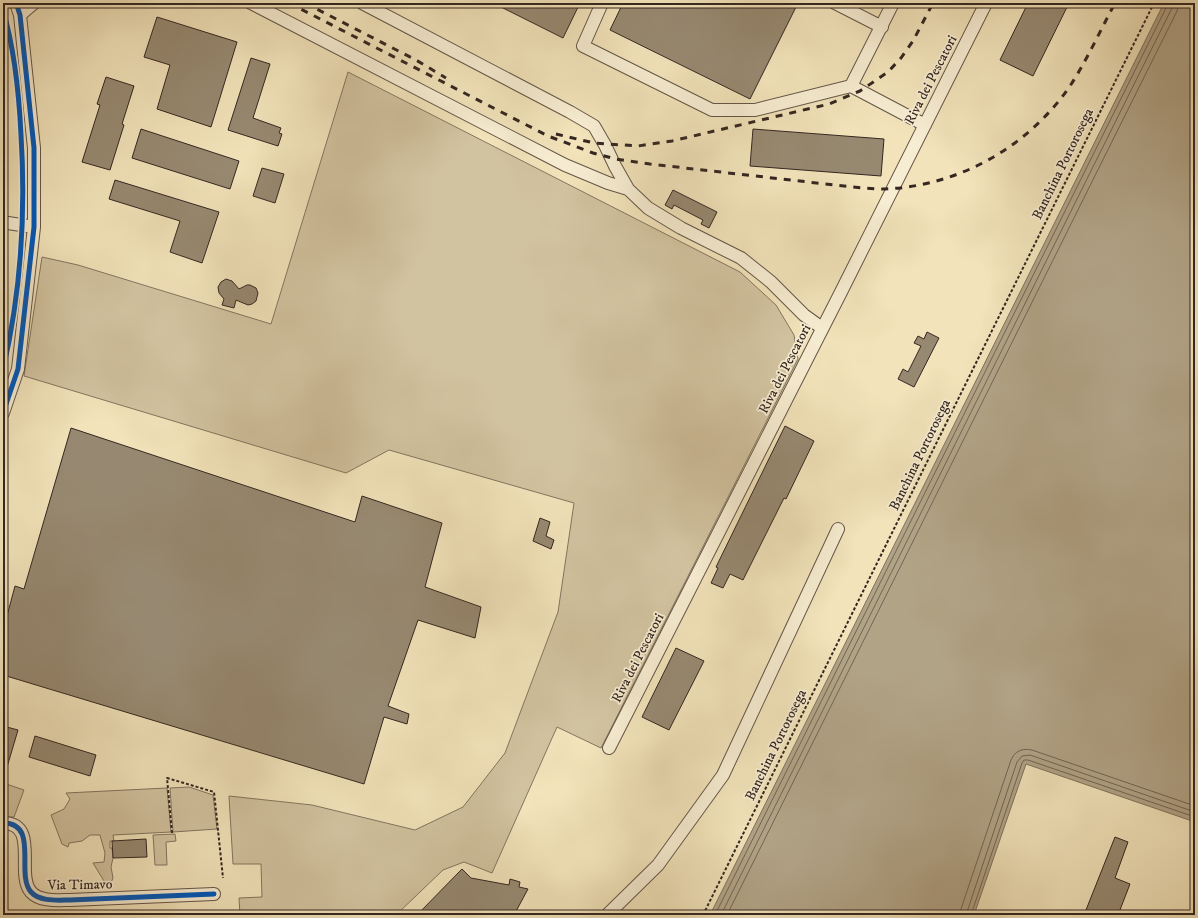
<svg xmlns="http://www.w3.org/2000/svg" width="1198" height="918" font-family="'IM FELL DW Pica',serif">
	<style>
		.green { fill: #d2c3a0; stroke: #837560 }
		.water { fill: #b1a386; stroke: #7f715e }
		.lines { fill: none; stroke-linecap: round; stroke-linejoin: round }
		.shore { stroke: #726554; stroke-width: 1 }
		.building { fill: #978971; stroke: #342721 }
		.minor-casing { stroke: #645647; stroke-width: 14 }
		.path { stroke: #342721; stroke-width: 2; stroke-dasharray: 3 2; stroke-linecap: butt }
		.minor { stroke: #f7edd2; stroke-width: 12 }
		.rail { stroke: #342721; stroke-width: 3; stroke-dasharray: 7 7; stroke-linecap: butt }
		.cycleway-casing { stroke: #f7edd2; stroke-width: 8 }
		.cycleway { stroke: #0057b8; stroke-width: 5 }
		.labels { text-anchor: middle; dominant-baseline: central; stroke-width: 3.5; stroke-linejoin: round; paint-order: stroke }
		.street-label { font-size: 14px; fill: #342721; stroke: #f7edd2 }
	</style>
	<rect width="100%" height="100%" fill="#f2e3ba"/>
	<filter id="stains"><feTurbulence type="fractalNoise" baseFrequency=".005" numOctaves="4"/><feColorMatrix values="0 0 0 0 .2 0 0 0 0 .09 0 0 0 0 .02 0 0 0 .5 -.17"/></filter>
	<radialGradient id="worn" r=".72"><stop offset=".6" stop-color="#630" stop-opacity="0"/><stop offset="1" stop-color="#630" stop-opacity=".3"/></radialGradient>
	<path class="green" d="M348,72L740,272L776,305L794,335L798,359L601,748L557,727L492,873L464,862L443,870L396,915H240L239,898L262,897L261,864H233L229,796L312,805L415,830L463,807L505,753L558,612L574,503L389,450L346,473L24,376L42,257L78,265L271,324Z
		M3,783L24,790L14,817H3Z
		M189,787L213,795L217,829L173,832L170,788Z
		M167,788L171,832L113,835L114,841H110V848H112L113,858L111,867L113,878L110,885L104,881L93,863L104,862L105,853L100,835H90L82,841L69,843L68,847L62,844L51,815L64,809L70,799L66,793Z
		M175,834L176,841L166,842L167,865H155L153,835Z"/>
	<path class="water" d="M1164,3H1195V822L1026,764L974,915H710Z"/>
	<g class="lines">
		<path class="shore" d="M715,915L1167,6V3
			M721,915L1172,8L1173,3
			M727,915L1177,11L1179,3
			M960,915L961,909L1011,760C1015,751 1022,748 1032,750L1195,806
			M966,915L1017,762L1022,756L1030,755L1195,812
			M971,915L1022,763L1024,760H1028L1195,817"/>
	</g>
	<path class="building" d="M493,3H580L563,38Z
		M623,3H798L750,99L610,30Z
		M1028,3H1069L1033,76L1000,60Z
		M157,17L237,42L211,127L157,109L170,65L144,57Z
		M251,58L270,64L253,118L281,128L279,133L282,134L278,146L228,130Z
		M106,77L134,86L122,124L124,125L110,170L82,162L100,105L97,104Z
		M141,129L239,161L230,189L132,158Z
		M753,129L884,139L881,176L750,166Z
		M262,168L284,174L275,203L253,196Z
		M115,180L219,212L202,263L170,252L180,221L109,199Z
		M673,190L717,212L709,228L701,224L703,220L674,205L672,209L665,205Z
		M226,279L232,281L239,289L247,285H250L256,288L258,293L256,301L252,304L248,305L236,300L234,308L222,305L224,299L219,293L218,287L221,282Z
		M927,332L939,338L914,387L898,379L903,369L908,372L921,346L914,343L918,336L924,339Z
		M785,426L814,441L786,499L784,498L743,580L730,574L723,588L711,583L718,568L716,567Z
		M71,428L355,522L362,496L442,523L425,587L481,607L475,638L418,620L388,706L409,714L407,724L384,717L364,784L3,675V631L15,586L24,589Z
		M540,518L550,522L546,536L554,540L551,549L533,541Z
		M676,648L704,661L669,730L642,717Z
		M3,726L18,730L5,774L3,773Z
		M35,736L96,755L90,776L29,757Z
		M1115,837L1128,842L1115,878L1130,884L1118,915H1084Z
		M146,839L147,857L113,858L112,841Z
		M462,869L471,878L509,885L510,879L520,882L519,887L528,889L514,915H417Z"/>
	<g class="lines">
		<defs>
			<path id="minor" d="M251,3L565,165L608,183L628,189
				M362,3L570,112L594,126L605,145L615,166L628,189L648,208L681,228L741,258L771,282L804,315L822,328
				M602,3L583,46L712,110H755L851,86L893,3
				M835,3L882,27
				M20,15L34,3
				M851,86L925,125
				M8,223L34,227
				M3,413L18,369L34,227V148L20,15L16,3
				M609,748L841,292L986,3
				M3,823C40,823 15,874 31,892C40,902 58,900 70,900L214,894
				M607,915L658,865L723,775L838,529"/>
		</defs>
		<use href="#minor" class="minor-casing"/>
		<path class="path" d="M3,10L10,35
			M172,833L167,778L214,792L223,878
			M703,915L1154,3"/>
		<use href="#minor" class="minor"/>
		<path class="rail" d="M289,3L548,136L593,153L616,159L650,164L852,187C863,188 874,189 885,189C959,186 1028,147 1070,86C1087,60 1100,31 1115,3
			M305,3L416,60L446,78
			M556,134L594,143L638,146L672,141L829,104L860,91L888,72L901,58L913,41L933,3"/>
		<defs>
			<path id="cycleway" d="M3,10C15,51 19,93 21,135C26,215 21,292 3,370
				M3,413L18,369L34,227V148L20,15L16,3
				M3,823C40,823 15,874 31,892C40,902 58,900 70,900L214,894"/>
		</defs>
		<use href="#cycleway" class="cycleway-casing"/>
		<use href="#cycleway" class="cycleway"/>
	</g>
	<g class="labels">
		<g class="street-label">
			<text transform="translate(931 80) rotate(-63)">Riva dei Pescatori</text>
			<text transform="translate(1063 164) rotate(-64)">Banchina Portorosega</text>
			<text transform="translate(785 369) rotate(-63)">Riva dei Pescatori</text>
			<text transform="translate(920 455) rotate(-64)">Banchina Portorosega</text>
			<text transform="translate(638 658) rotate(-63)">Riva dei Pescatori</text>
			<text transform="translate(776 745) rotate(-64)">Banchina Portorosega</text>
			<text transform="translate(80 885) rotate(-1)">Via Timavo</text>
		</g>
	</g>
	<rect width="1198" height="918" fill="none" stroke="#f2e3ba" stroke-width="16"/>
	<rect x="4" y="4" width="1190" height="910" fill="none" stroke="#342721" stroke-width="2"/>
	<rect x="8" y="8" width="1182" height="902" fill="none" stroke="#342721"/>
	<rect width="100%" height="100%" filter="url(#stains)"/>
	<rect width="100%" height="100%" fill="url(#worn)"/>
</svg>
